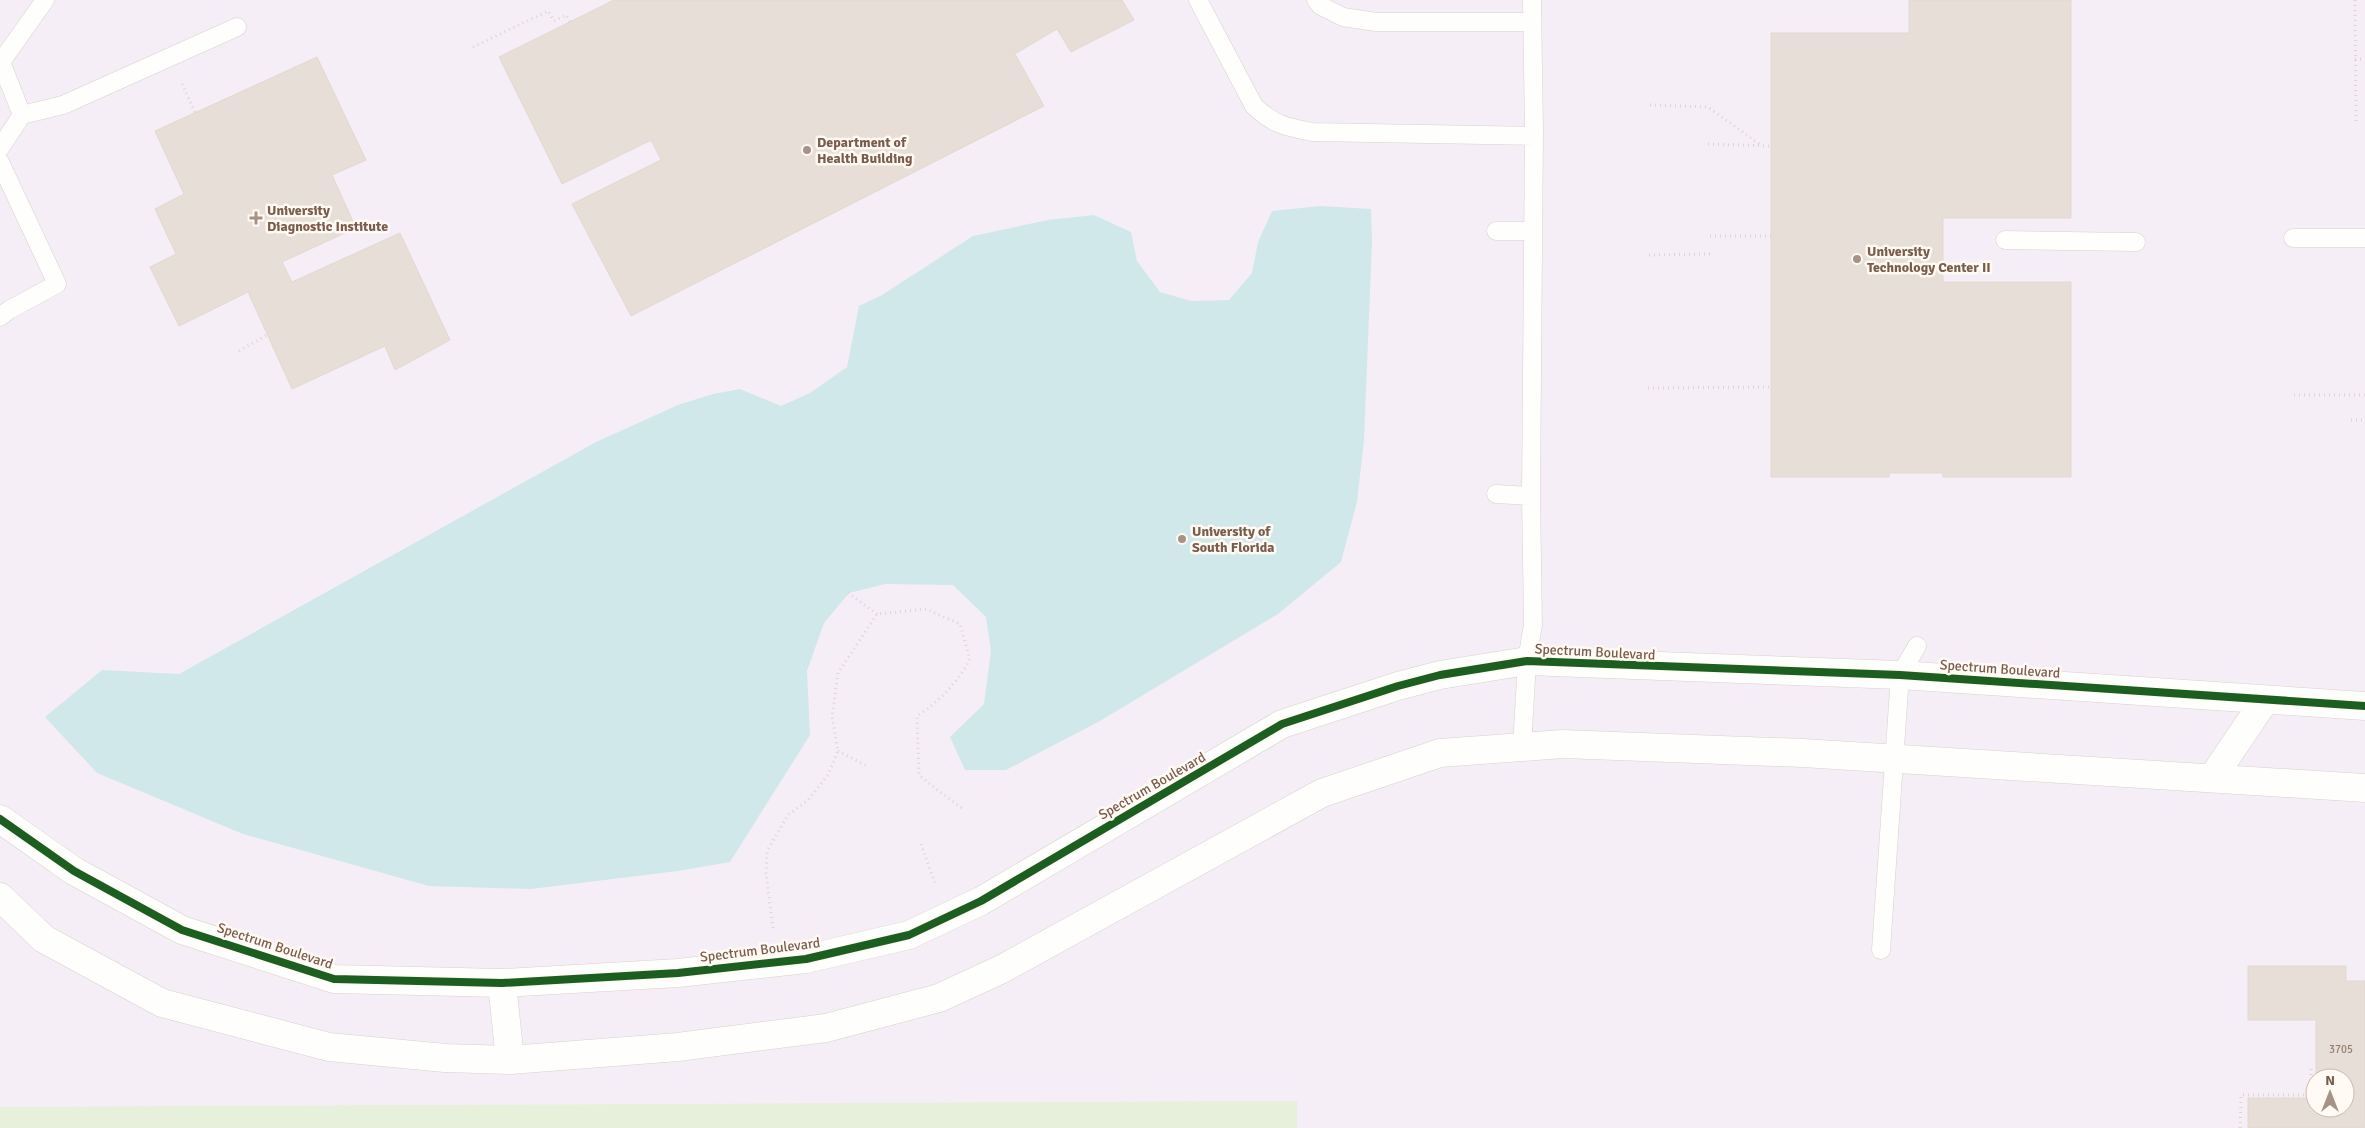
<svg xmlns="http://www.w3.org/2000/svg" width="2365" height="1128" font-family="Signika,sans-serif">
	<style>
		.education { fill: #f6eef6; fill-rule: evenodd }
		.green { fill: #e7f0db }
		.water { fill: #d0e8ea }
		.building { fill: #e6ded7; stroke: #e2d8d2 }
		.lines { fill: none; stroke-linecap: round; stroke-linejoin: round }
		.lane-casing { stroke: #d7d1cb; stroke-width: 19 }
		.street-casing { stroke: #d7d1cb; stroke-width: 29 }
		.path { stroke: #dcd5d0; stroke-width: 3; stroke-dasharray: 1 4; stroke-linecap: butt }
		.lane { stroke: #fefefd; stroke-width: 18 }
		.street { stroke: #fefefd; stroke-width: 28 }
		.cycleway-casing { stroke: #fffaf3; stroke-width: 11 }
		.cycleway { stroke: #1b5e20; stroke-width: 8 }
		.poi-dot { fill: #a69286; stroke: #fffaf3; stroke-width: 2 }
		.labels { text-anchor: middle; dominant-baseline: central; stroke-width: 5; stroke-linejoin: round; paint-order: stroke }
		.number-label { font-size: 11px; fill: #977e72 }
		.poi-label { font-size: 14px; font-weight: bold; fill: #7a5c4d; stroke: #fffaf3; text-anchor: start }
		.street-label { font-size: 14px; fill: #7a5c4d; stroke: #fffaf3 }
	</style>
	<rect width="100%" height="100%" fill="#f9f5f0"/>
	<path class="education" d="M0,0H2365V1128H0ZM2315,1078H2345V1108H2315Z"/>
	<path class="green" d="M1297,1101V1128H0V1107Z"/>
	<path class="water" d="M1320,206L1371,209L1372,242L1364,440L1357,502L1341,562L1278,614L1100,721L1006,770H965L950,737L984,704L991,651L986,617L953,585L885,584L849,593L824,623L807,671L810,735L730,862L678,871L531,889L429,886L243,834L97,773L45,717L102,670L179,674L596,442L678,405L713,394L740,389L781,406L810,393L847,367L859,306L882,295L973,236L1048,220L1094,215L1131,232L1137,261L1160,292L1191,301L1229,300L1252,273L1258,242L1272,211Z"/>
	<path class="building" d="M614,0H1122L1134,20L1071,52L1057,29L1015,54L1044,106L631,316L572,204L661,160L651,140L562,184L499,57Z
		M1909,0H2071V218H1943V282H2071V477H1943V473H1889V477H1771V33H1909Z
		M317,57L366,160L332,175L356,228L282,262L292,282L400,233L450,340L395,370L385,346L292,389L248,292L179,326L150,267L176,254L155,209L184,194L155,131Z
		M2248,966H2346V981H2365V1128H2248V1098H2315V1108H2345V1078H2316V1020H2248Z"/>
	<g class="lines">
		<defs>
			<path id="lane" d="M1198,0L1254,106C1274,125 1286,127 1312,132L1534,136
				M1316,0L1321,6L1343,17L1376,22H1532
				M22,115L1,62L45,0
				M0,148L22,115L63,105L237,27
				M0,162L57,284L9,310L0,317
				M1496,231H1533
				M2293,238H2365
				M2005,240L2136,242
				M1496,494L1531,496
				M1522,747L1527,661L1533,624L1531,496L1534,130L1532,0
				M1881,950L1900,675L1917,646"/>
			<path id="street" d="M2213,777L2265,700
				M0,819L74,871L182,930L334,979L502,983L678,973L806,959L909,935L981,901L1282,724L1398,686L1440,675L1527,661L1900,675L2365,706
				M0,897L44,939L162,1003L329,1047L445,1058L510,1060L678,1047L826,1028L939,998L1002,969L1322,793L1440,753L1563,744L1803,753L2365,788
				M502,983L510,1060"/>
		</defs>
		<use href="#lane" class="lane-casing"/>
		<use href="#street" class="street-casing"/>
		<path class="path" d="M2355,0L2356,121
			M473,47L548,11L554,21L566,15L570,22
			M2355,59H2365
			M182,84L195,112
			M1650,105L1708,107L1762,146
			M1708,144L1771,146
			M1710,236H1771
			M1649,255L1710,254
			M239,351L267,335
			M1648,388L1771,387
			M2294,395H2365
			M2351,420H2365
			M848,593L877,614
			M838,751L867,766
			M921,844L936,886
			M773,928L766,874L767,851L788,815L808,800L828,775L838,751L832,717L838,673L877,614L926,609L960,624L970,659C958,682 940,701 917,716L919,775L936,789L962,808
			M2311,1069V1095
			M2240,1128L2241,1095H2315"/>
		<use href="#lane" class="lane"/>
		<use href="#street" class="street"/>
		<defs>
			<path id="cycleway" d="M0,819L74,871L182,930L334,979L502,983L678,973L806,959L909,935L981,901L1282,724L1398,686L1440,675L1527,661L1900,675L2365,706"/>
		</defs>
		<use href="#cycleway" class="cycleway-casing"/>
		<use href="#cycleway" class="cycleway"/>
	</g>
	<g class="poi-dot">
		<circle cx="807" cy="150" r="5"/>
		<path d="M253.5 210.5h5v5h5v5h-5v5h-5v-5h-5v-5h5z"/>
		<circle cx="1857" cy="259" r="5"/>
		<circle cx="1182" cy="539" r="5"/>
	</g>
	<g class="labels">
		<g class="number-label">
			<text x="2341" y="1049">3705</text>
		</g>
		<g class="poi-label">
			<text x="817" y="142">Department of<tspan x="817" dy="16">Health Building</tspan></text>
			<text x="267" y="210">University<tspan x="267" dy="16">Diagnostic Institute</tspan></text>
			<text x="1867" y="251">University<tspan x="1867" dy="16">Technology Center II</tspan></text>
			<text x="1192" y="531">University of<tspan x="1192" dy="16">South Florida</tspan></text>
		</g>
		<g class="street-label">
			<text transform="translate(1595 652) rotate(3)">Spectrum Boulevard</text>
			<text transform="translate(2000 669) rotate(4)">Spectrum Boulevard</text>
			<text transform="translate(1152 786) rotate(-30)">Spectrum Boulevard</text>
			<text transform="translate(275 946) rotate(18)">Spectrum Boulevard</text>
			<text transform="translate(760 950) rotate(-7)">Spectrum Boulevard</text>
		</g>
	</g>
	<g transform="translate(2330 1093)"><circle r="24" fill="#fffaf3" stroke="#cabbb1"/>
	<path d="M0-4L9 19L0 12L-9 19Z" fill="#a69286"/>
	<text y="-8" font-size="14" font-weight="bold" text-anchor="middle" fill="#7a5c4d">N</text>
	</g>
</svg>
